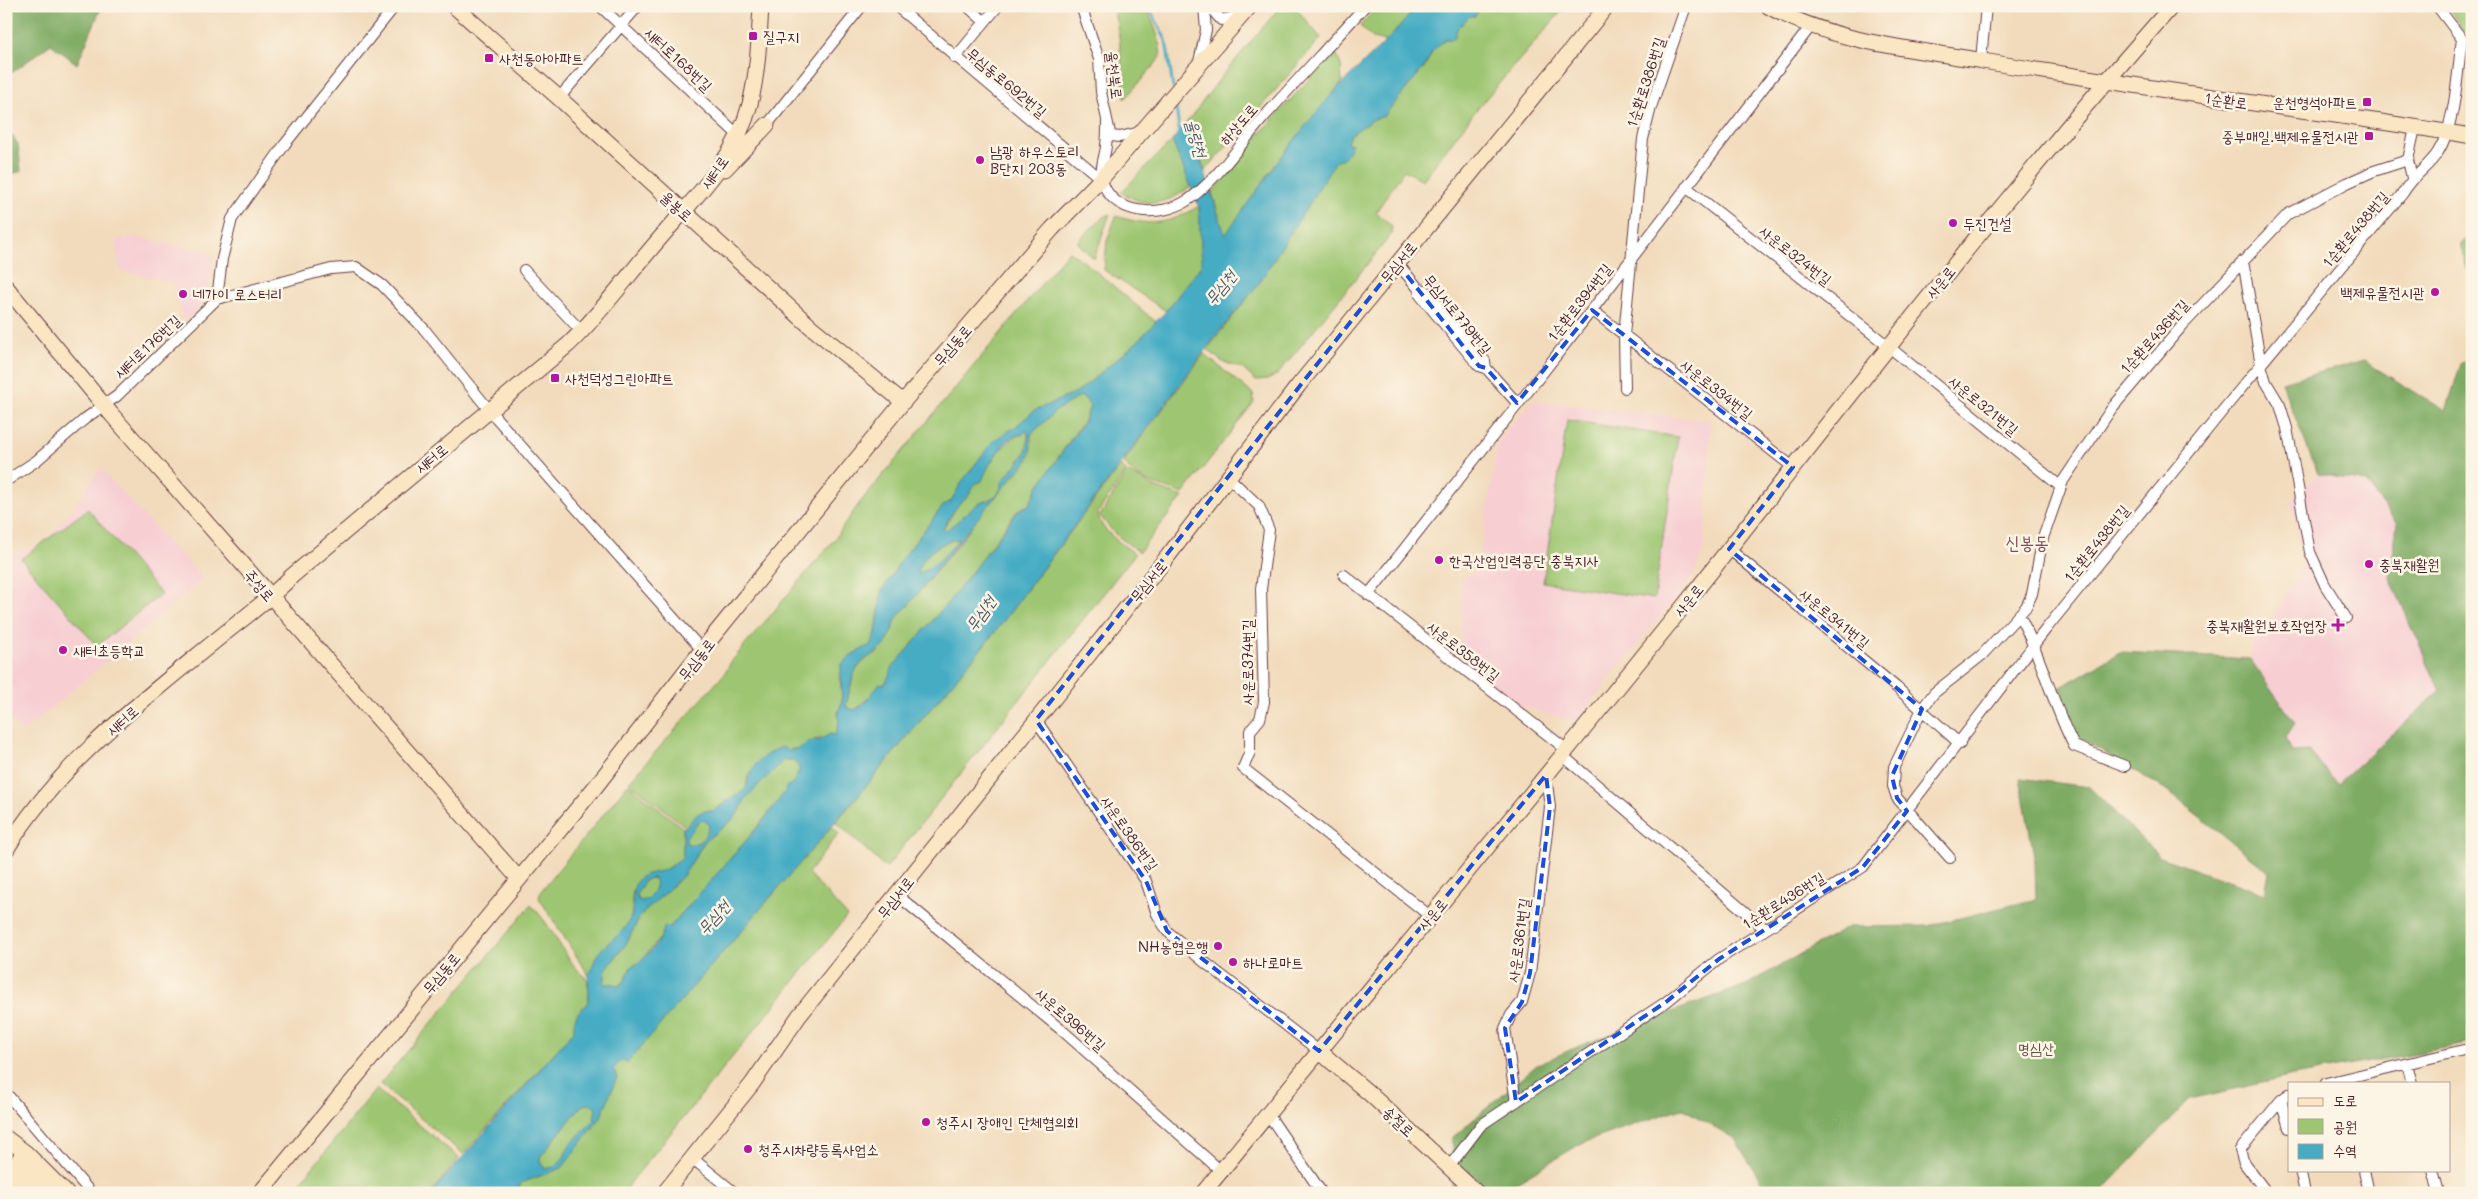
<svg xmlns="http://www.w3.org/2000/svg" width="2478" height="1199" font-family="Mali,'Poor Story',sans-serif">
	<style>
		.built { fill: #f7cfd3 }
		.green { fill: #9ec672; stroke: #74724e }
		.forest { fill: #7eab64; stroke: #646548 }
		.water { fill: #45acc4; stroke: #486678; fill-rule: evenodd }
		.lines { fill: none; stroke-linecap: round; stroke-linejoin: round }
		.stream { stroke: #45acc4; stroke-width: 3 }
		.street-casing { stroke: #633b41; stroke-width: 12 }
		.secondary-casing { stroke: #633b41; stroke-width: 17 }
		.street { stroke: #fff; stroke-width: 10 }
		.secondary { stroke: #fbe6c3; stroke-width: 15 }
		.marked { fill: none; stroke: #1d4ed8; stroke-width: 4; stroke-dasharray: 10 6; stroke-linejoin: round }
		.poi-dot { fill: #b5179e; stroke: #fcf5e5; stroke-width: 2 }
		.labels { text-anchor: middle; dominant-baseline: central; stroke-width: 5; stroke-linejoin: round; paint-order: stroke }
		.poi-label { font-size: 15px; fill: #4a1f2b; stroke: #fcf5e5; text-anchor: start }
		.street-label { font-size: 15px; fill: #4a1f2b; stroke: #fcf5e5 }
		.park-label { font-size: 15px; fill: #635140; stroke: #fcf5e5 }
		.water-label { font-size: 16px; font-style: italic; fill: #485768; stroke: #fcf5e5 }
		.quarter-label { font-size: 18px; fill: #7d4e5d; stroke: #fcf5e5 }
	</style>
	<rect width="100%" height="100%" fill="#fcf5e5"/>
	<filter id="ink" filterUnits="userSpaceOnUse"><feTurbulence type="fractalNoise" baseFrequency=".02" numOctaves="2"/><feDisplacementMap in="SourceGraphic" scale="10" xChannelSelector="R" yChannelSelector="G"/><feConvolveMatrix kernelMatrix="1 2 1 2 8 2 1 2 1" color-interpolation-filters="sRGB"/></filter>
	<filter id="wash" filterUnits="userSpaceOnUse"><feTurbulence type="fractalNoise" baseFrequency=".0096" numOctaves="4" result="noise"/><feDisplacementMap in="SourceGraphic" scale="20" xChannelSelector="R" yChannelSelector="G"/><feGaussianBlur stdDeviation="1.12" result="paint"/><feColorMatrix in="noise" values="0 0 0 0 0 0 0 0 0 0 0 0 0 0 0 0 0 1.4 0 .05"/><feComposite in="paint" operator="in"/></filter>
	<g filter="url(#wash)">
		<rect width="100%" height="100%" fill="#f2dbbc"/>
		<path class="built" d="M135,237L207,252L214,259L205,300L186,321L182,317L173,282L120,271L115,240Z
			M1532,401L1711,421L1705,545L1694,575L1575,721L1516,705L1462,661L1461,579L1477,571L1498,441Z
			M100,468L203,579L22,733L6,713V558L43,543L68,515Z
			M2318,474L2366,482L2397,524L2390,578L2440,691L2337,784L2310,751L2292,752L2286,737L2295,723L2250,659L2254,637L2275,614L2304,563L2291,500Z"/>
		<path class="green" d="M1113,6H1145C1155,26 1159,35 1161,57L1125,99L1119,36Z
			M1281,6H1294L1321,38L1205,171L1188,121L1222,76Z
			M1378,6H1416L1406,21L1386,41L1373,38L1360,26Z
			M1482,6H1566L1476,110L1423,180L1404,170L1376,212L1392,226L1391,235L1277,375L1267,380L1256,381L1243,369L1221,361L1207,349L1257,286L1336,160L1345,157L1352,144L1347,143L1350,135L1372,120L1384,116L1425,66L1432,52L1445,39H1454L1457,29L1470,16H1475Z
			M2448,6H2472V31H2463Z
			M1335,51L1341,65L1342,82L1267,176L1225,236L1212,193L1255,139Z
			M1172,141L1191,186C1169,204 1146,209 1121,192Z
			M1199,206L1202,265L1166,311L1104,270L1107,241L1116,216C1150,227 1168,225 1199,206Z
			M1110,214L1094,259L1077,242L1102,218Z
			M1069,251L1091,267L1156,322L1136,343L1078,392L1034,411L1014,428L993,441L962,482L951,501L943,506L902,559L882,591L876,633L871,645L853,654L840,674L842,702L838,713L839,723L835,735L814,740L799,749H791L748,775L746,789L713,811C699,809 694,818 686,827L629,782L725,673L731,662L834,540L858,505Z
			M1204,354L1253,394L1254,402L1183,494C1165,486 1133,482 1124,461Z
			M1080,396L1086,399L1090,407L1084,420L1039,485L1029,505L1018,510L955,594L893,667L888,680L855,710L847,708L846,704L855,671L868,657L877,653L899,613L906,608L965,536L978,516L1028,460L1031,434L1057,410Z
			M1567,420L1678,437L1654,599L1543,582Z
			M1026,431L1028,432C1029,455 1021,459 1007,475C1002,480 1002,487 999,492C993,500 982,501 975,506C965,515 956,523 945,531L943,529L961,500H964L975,484L982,481C990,458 1004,442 1026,431Z
			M1120,466L1126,471L1098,513C1099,531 1122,543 1135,554L886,868L836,822L996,631Z
			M1127,472L1157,488L1183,497L1139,552L1115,534L1100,516Z
			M88,509L161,594L97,646L21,559Z
			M959,539C948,554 936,566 918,574C918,556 943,541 959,539Z
			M784,760C793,759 796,762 800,770L793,783L786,787L785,792C740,852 687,905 639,963L631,967L624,982L618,986L614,984H604L606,969L626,944L640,916L683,876L705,841L731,821L740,811L745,799Z
			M628,784L683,828V857L663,871L644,875C641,879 635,885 633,891C630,900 635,912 629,921C617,944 598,942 591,973L588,974L539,898L541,891Z
			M701,820L706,821L709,825C707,837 698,847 686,843V837Z
			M832,826L839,833L808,873L847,916L622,1193H516L521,1183L562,1168L601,1117L613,1069L622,1060L628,1062Z
			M651,878L655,879C657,887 653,892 648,900L641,901L637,899L636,895L645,880Z
			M531,905C554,927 563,959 587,979L589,994L587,1005L574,1031L463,1154L380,1084Z
			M376,1089L459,1158L431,1193H292Z
			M592,1103L596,1108L594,1120L569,1146L564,1157L554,1167L545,1169L540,1162V1157L582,1105Z"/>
		<path class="forest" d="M6,6H102L77,64L51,44L6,77Z
			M6,128L18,144L21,171L6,176Z
			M2472,230V285L2460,245Z
			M2472,357V1043L2293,1076L2190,1099L2105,1188L2106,1193H1768L1735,1139L1682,1108L1582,1143L1498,1193H1452V1138L1538,1064L1584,1044L1746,985L1848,927L1928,926L2036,899L2035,862L2020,778L2089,787L2160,857L2265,894L2269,872L2165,789L2079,737L2051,693L2120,652L2250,659L2295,723L2286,737L2292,752L2309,751L2338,784L2440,691L2390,578L2397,524L2366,482L2318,474L2281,382L2364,361L2446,411L2461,363Z"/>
		<path class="water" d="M1416,6H1482L1475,16H1470L1457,29L1454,39H1445L1432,52L1425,66L1384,116L1372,120L1350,135L1347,143L1352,144L1345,157L1336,161L1257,286L1219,332L996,631L832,826L628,1062L622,1060L613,1069L617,1077L601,1117L562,1168L521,1183L516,1193H431L574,1031C573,1020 577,1010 587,1005L589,994L588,974L591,972C599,940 613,946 629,922C636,911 629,893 637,881C643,872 655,874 664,870C672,867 677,862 683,857V828L686,827C694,817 699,809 713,811L746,789C750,766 761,755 782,747L787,750L799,749L808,742L820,740L830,734L835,735L839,723L838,713L842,702L841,665L853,654L871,645L876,633L882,591L902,559L943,506L951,501L962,482L993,441L1014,428L1034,411L1078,392L1136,343L1166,311L1202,265L1199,206L1172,141L1188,121L1225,235C1261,186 1295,134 1337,89C1363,61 1394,38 1416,6ZM1080,396L1086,399L1090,407L1084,422L1039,485L1029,505L1019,510L955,594L893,667L885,684H879C871,695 866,703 855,710L847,708L846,704C851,691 850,676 860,664C868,655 881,653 887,642C894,630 894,616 906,608C946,558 985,507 1028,460L1031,451V434L1057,410ZM1026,431L1028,432C1030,455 1021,459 1007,475C1002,480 1002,487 999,492C993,500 982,501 975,506C965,515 956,523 945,531L943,529C950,516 956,505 967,498L975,484L982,481C986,469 1006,432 1022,435ZM959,539C947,554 936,566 918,574C918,557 943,540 959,539ZM784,760C793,759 796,762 800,770L793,783L786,787L785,792L759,826L670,927L664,926C664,940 643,961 631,967L624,982L618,986L614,984H604L606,969L626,944L640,916L683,876L705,841L731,821L740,811L745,799ZM701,820L706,821L709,825C707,836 698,847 687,844L686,837ZM651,878L655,879C657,887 653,892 648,899L641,901L637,899L636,895L645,880ZM592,1104L596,1108L594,1120L569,1146L564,1157L554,1167L545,1169L540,1162V1157L582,1105Z"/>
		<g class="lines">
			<path class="stream" d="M1148,6L1166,40L1173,88
				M1175,102L1180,135"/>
		</g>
	</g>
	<g filter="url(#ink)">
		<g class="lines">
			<defs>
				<path id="street" d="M600,6L737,134
					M896,6L1101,179
					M967,6L985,22
					M1081,6L1099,59L1101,92L1110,133L1112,136L1120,137L1140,132
					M1209,6L1221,20L1241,16
					M955,58L998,6
					M1981,60L1986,6
					M1199,62L1206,30L1204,6
					M559,98L638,6
					M1107,120C1107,129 1107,138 1106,146C1105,156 1099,171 1102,180C1112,216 1161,218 1188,200C1218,179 1241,143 1265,116C1298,79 1332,43 1365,6
					M767,125L862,6
					M2412,178L2408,160L2415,128
					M1686,187L1888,346L2061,487
					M2243,261L2261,365L2266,382L2280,405L2287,428L2310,552L2325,585L2346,618
					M1397,263L1419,289L1420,295L1479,366L1486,368L1517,403
					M524,270L582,332
					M1419,289L1425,290L1485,361L1486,368
					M217,299L222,259L232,219L285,144L395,6
					M1592,310L1793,467
					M1625,388L1624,335L1643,139L1651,107L1686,6
					M1229,478L1259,506L1269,530L1261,589L1264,702L1260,719L1250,731V752L1243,768L1430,916
					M6,481L36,461L86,418L117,396L217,299L331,269L356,267L382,285L424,329L490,411L702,650
					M1729,549L1896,687L1960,744
					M1344,575L1567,750
					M1368,595L1592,310L1811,26
					M2019,615C2042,657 2052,704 2074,746L2125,766
					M1036,720L1146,881L1157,914L1167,931L1203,961L1319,1051
					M1562,755L1765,929
					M1950,858L1897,798L1893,786L1894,767L1922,709L1934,693L1982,655L2026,607L2032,594L2043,538L2063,481L2112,408L2182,326L2288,214L2347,183L2374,171L2408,160
					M897,895L1064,1032L1221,1171
					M2407,1064L2412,1083
					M2326,1083L2472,1048
					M6,1093L91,1193
					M2281,1100L2289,1128
					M1516,1102L1505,1028L1511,1015L1522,1002L1530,973L1550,807L1546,775
					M1268,1114L1322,1193
					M692,1158L735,1193
					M1449,1167L1481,1125L1666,1002L1719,959L1863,867L2046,629L2224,409L2403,193C2414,174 2428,168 2438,152C2456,123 2457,73 2462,39L2437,6
					M2300,1170L2305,1193
					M2364,1170L2369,1193
					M2433,1170L2439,1193
					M2267,1193L2244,1163L2240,1150L2281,1100L2289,1094"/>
				<path id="secondary" d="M454,6L559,98L810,326L903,402
					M1768,6C1833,43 1910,48 1983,61C2145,89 2309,110 2472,136
					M725,169L767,125
					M6,287L112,415L519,879
					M6,850C59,763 142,701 220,637C245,617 270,599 292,576L569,344C599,315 623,282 650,250C687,205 735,163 750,104C758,72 759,39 761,6
					M1319,1051L1370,1094L1477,1193
					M6,1138L26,1153L66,1193
					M19,1159L46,1193
					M6,1164L30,1193
					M6,1184L11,1193
					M260,1193L596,786L702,650L903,402L1052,229L1101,179L1250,6
					M664,1193L752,1084L799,1016L1168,556L1298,386L1607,6
					M1203,1193C1364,996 1527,801 1686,603C1846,402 2002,198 2172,6"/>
			</defs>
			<use href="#street" class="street-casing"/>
			<use href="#secondary" class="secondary-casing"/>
			<use href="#street" class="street"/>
			<use href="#secondary" class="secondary"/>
		</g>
	</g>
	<path class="marked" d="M1397,263L1479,366L1486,368L1517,403L1592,310L1793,467L1729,549L1922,709L1892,776L1897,798L1907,811L1863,867L1719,959L1666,1002L1516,1102L1505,1028L1522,1002L1530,973L1550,807L1546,775L1319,1051L1167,931L1146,881L1036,720Z"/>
	<g class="poi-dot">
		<rect x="748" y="31" width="10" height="10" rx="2.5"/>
		<rect x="484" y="53" width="10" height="10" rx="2.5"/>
		<rect x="2362" y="97" width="10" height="10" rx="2.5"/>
		<rect x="2364" y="131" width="10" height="10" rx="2.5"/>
		<circle cx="980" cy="160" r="5"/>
		<circle cx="1953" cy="223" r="5"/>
		<circle cx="2435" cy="292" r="5"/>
		<circle cx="183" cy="294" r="5"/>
		<rect x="550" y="373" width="10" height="10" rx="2.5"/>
		<circle cx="1439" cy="560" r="5"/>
		<circle cx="2369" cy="564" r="5"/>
		<path d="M2335.5 617.5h5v5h5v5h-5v5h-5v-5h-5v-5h5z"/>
		<circle cx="63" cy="650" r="5"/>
		<circle cx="1218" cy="946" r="5"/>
		<circle cx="1233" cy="962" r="5"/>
		<circle cx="926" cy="1122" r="5"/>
		<circle cx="748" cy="1149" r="5"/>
	</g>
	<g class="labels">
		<g class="poi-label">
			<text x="763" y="36">질구지</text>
			<text x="499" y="58">사천동아아파트</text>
			<text x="2357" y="102" text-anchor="end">운천형석아파트</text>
			<text x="2359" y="136" text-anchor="end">중부매일.백제유물전시관</text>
			<text x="990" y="151">남광 하우스토리<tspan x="990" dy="17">B단지 203동</tspan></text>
			<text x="1963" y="223">두진건설</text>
			<text x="2425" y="292" text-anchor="end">백제유물전시관</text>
			<text x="193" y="294">네가이 로스터리</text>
			<text x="565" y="378">사천덕성그린아파트</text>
			<text x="1449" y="560">한국산업인력공단 충북지사</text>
			<text x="2379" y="564">충북재활원</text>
			<text x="2327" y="625" text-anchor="end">충북재활원보호작업장</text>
			<text x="73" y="650">새터초등학교</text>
			<text x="1208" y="946" text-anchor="end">NH농협은행</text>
			<text x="1243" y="962">하나로마트</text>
			<text x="936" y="1122">청주시 장애인 단체협의회</text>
			<text x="758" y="1149">청주시차량등록사업소</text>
		</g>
		<g class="street-label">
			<text transform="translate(679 59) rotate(43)">새터로168번길</text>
			<text transform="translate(1115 75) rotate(83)">율천북로</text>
			<text transform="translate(1007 82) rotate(40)">무심동로692번길</text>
			<text transform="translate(1645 82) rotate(-72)">1순환로386번길</text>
			<text transform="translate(2226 100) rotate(8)">1순환로</text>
			<text transform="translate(1238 124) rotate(-49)">하상도로</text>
			<text transform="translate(714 172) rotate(-55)">새터로</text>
			<text transform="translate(677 206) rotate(42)">율봉로</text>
			<text transform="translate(2355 229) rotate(-50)">1순환로438번길</text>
			<text transform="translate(1796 255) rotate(38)">사운로324번길</text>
			<text transform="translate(1398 262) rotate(-51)">무심서로</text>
			<text transform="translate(1940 282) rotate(-51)">사운로</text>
			<text transform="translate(1579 302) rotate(-52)">1순환로394번길</text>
			<text transform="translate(1458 314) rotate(51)">무심서로779번길</text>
			<text transform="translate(2154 336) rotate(-48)">1순환로436번길</text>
			<text transform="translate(952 345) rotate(-49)">무심동로</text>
			<text transform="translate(147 346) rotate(-43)">새터로176번길</text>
			<text transform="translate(1717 389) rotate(38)">사운로334번길</text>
			<text transform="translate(1984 405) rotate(39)">사운로321번길</text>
			<text transform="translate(431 458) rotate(-39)">새터로</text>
			<text transform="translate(2096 543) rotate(-51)">1순환로438번길</text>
			<text transform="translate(1148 581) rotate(-51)">무심서로</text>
			<text transform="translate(260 585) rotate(49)">주성로</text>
			<text transform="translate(1688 600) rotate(-51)">사운로</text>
			<text transform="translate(1835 618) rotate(39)">사운로341번길</text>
			<text transform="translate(1464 651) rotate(38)">사운로358번길</text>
			<text transform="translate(696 659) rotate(-52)">무심동로</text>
			<text transform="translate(1247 662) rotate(-90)">사운로374번길</text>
			<text transform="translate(122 720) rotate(-41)">새터로</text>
			<text transform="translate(1130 833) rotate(55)">사운로386번길</text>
			<text transform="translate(895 897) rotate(-52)">무심서로</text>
			<text transform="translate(1783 900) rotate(-32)">1순환로436번길</text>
			<text transform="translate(1432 914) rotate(-50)">사운로</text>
			<text transform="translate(1518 940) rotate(-82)">사운로361번길</text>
			<text transform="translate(441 973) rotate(-50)">무심동로</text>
			<text transform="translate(1071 1019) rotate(41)">사운로396번길</text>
			<text transform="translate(1399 1121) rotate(43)">송절로</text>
		</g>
		<g class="park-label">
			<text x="2036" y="1048">명심산</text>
		</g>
		<g class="water-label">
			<text transform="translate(1197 138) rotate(74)">율량천</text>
			<text transform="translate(1220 287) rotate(-51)">무심천</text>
			<text transform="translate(980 613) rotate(-55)">무심천</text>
			<text transform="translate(713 917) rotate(-48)">무심천</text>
		</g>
		<g class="quarter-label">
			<text x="2027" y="542">신봉동</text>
		</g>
	</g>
	<rect width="2478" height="1199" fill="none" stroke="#fcf5e5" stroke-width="25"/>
	<rect x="2288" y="1082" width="162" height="90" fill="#fcf5e5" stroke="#b59f9b"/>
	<rect x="2298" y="1098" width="25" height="8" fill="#fbe6c3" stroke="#b59f9b"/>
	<text x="2333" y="1106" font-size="15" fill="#4a1f2b">도로</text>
	<rect x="2298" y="1119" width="25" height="15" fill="#9ec672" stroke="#b59f9b"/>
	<text x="2333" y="1132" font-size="15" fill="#4a1f2b">공원</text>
	<rect x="2298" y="1144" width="25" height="15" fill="#45acc4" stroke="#b59f9b"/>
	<text x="2333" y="1156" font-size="15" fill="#4a1f2b">수역</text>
</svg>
